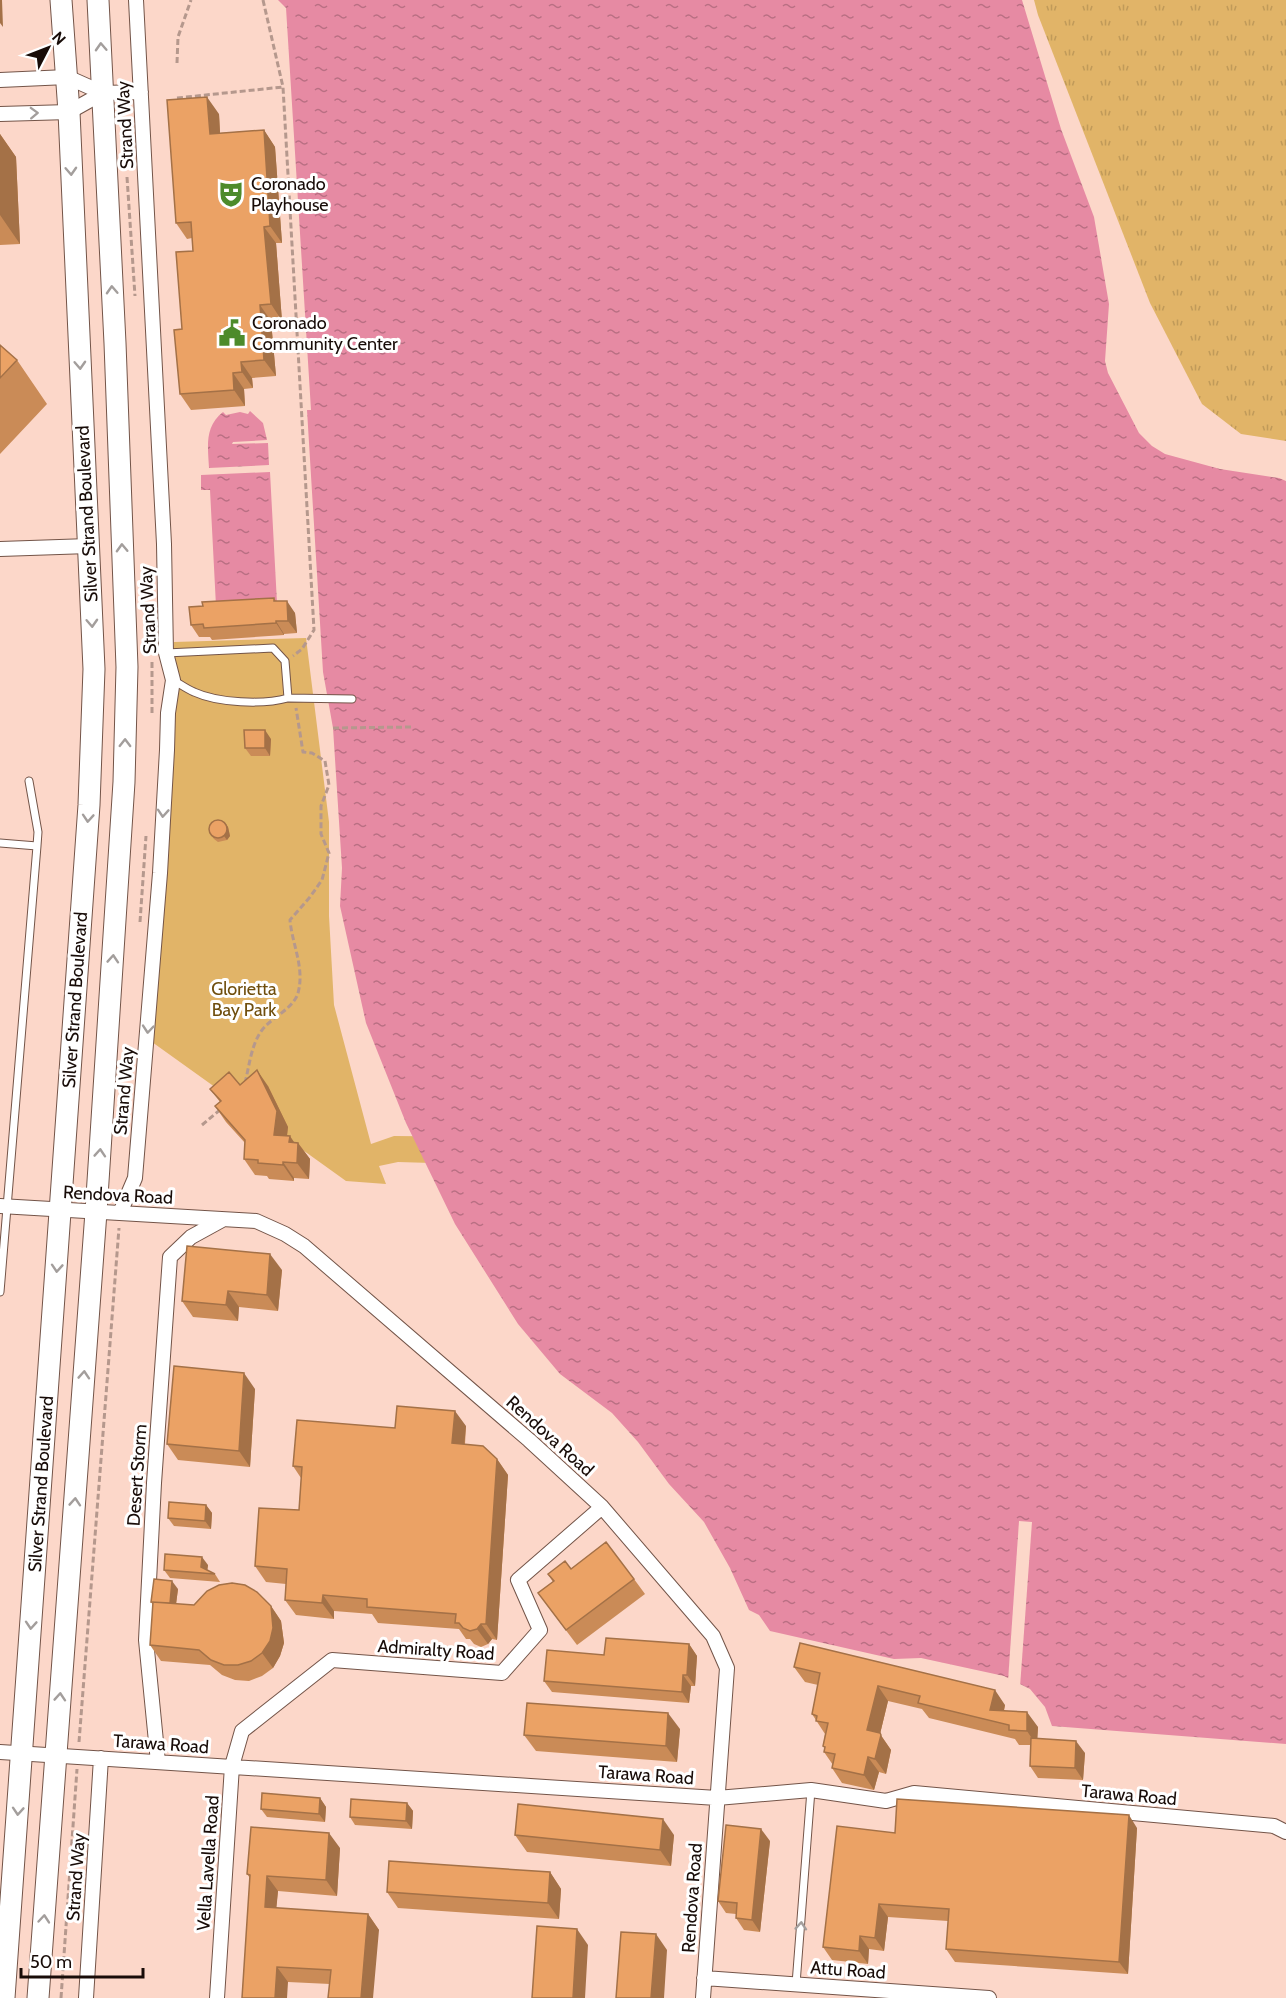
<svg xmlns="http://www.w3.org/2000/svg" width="1286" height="1998" font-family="Cabin,sans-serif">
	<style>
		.grass { fill: url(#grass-tufts) }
		.park { fill: #e1b468 }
		.water { fill: url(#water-ripples) }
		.pier { fill: #fcd7c9 }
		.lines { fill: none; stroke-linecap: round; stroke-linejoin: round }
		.service-casing { stroke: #735448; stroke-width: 9 }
		.minor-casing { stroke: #735448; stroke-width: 16 }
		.trunk-casing { stroke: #735448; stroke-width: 23 }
		.path { stroke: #b5988d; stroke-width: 3; stroke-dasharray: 6 3; stroke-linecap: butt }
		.service { stroke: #fff; stroke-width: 7 }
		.minor { stroke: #fff; stroke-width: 14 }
		.trunk { stroke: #fff; stroke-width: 21 }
		.wall { fill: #ca8b57 }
		.shaded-wall { fill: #a47147 }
		.building { fill: #eba265; stroke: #a47147; stroke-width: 1.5 }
		.oneway { stroke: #a39e9c }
		.labels { text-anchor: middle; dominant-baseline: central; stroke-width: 6; stroke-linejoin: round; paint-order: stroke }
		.street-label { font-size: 18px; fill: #180c08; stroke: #fff }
		.poi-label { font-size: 18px; fill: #180c08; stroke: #fff; text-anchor: start }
		.park-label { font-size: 18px; fill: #6f4e0d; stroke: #fff }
	</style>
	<defs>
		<pattern id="grass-tufts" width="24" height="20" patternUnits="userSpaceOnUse" patternTransform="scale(1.5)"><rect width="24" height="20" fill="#e1b468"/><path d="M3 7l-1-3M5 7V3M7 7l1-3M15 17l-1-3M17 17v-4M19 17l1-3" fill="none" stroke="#c09a59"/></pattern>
		<pattern id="water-ripples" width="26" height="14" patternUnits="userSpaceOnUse" patternTransform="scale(1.5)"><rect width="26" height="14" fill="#e68aa3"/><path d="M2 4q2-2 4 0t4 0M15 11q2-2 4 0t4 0" fill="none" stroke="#b96f83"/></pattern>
	</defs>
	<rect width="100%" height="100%" fill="#fcd7c9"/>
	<path class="grass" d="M1034,0H1286V441L1241,434L1202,404L1150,303L1038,15Z"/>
	<path class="park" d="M306,638L329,822V916L334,1005L371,1144L394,1136L501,1137L499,1165L398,1162L379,1166L386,1184L346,1181L152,1042L173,776L174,642Z"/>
	<path class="water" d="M278,0H1022L1061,129L1094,217L1109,304L1105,361L1108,373L1139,433L1152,446L1165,454L1220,469L1279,478L1286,481V1744L1052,1726L1045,1707L1030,1689L1004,1676L921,1658L894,1659L770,1631L759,1615L749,1610L730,1568L704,1522L669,1484L638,1442L612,1413L560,1374L518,1324L455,1224L406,1123L366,1023L340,906L342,868L333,728L323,672L307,410H311L289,56L286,8Z
		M250,411L263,423L267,440L233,442L232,444L268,443L269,465L209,468C208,447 204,427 223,412L226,415L240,412L248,414Z
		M270,472L277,603L216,606L210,490H201V475Z"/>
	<path class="pier" d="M1019,1521L1032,1522L1020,1687L1008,1681Z"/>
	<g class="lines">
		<defs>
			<path id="service" d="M166,653L273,648L285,661L288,698C263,705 218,703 194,692C187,689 180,684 173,680
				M288,698L352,699
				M0,843L37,846
				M0,1292L37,846L38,832L29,781
				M796,1984L811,1790"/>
			<path id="minor" d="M0,80L67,77L103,93L141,92
				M0,114L69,112L103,93
				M0,549L89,546
				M0,1206L256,1221L285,1234L304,1246L529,1440L602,1507L713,1636L727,1668L703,1998
				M120,1213L135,1178L160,873L167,750L168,713L173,680L166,653L164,544L136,0
				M0,1752L717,1798L811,1790L886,1801L914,1793L1274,1826L1286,1832
				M158,1762L146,1640L154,1483L170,1257L191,1237L222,1220
				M704,1978L989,1998
				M86,1998L101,1758
				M217,1998L232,1766L242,1731L332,1660L502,1673L540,1630L518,1580L602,1507"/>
			<path id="trunk" d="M4,1998L89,805L94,669L69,112L61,0
				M38,1998L96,1212L124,782L127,667L115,343L98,0"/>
		</defs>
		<use href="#service" class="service-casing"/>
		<use href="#minor" class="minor-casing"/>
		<use href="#trunk" class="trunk-casing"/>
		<path class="path" d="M263,0L283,87L314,630L302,649L293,656
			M177,63L178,37L191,0
			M177,98L283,87
			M126,167L127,147
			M127,177L135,296
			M152,662V713
			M333,728L414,727
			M140,922L146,836
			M245,1083C249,1067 251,1047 260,1033C269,1018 293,1010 298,993C305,968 292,944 290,920L310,897L322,880L329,853L321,834V806L329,785L325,761L312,753L303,752L296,708
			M202,1125L221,1109
			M79,1742L119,1228
			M61,1998L77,1769"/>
		<use href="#service" class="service"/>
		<use href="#minor" class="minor"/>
		<use href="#trunk" class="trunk"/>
	</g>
	<path class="wall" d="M219,114L220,133L264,130L275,147L282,243H276L282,321H271L276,376L252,378L253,388L244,389L245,406L191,410L180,394L182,329L193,251L192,238L187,239L176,223Z
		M0,134L16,157L20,244L0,245Z
		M0,345L17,360L47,404L0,454Z
		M274,598L276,601L295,613L297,633L284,634V635L212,640L210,637H199L191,625L203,606Z
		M271,739L270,756H251L245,748Z
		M225,823L228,827L230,836L227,840L218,842L214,839L211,835Z
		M240,1085L268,1086L288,1127L287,1136L294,1143H298L310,1159L309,1179L294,1178V1181L269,1179L267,1176L255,1175L244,1159L245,1143L226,1122L215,1106L220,1102L210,1089Z
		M282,1270L278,1311L239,1307L238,1321L193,1317L182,1301Z
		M255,1389L250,1467L178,1460L167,1444Z
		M466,1426L465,1444L497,1459L508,1475L497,1640L492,1639L488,1644L481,1647L474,1644L470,1639H466L459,1629L378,1623L372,1614L334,1611V1619L296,1615L285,1600L286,1584L266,1582L255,1566L299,1510L301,1478L293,1466L395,1428Z
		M206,1505L212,1513L211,1529L174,1526L168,1518Z
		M208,1565L207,1570L215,1574L220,1582L170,1578L164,1570Z
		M571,1569L634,1579L645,1594L577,1645L538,1593L553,1582L548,1574Z
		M178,1589L176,1604L194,1605L271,1606L281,1621L284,1643L280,1656L273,1668L262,1676L249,1681L235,1680L222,1675L210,1665L161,1661L150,1645L153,1605L151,1602Z
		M689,1644L697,1656L695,1686H691L689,1703L552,1692L544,1681L604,1655Z
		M794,1667L1005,1705L1004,1711L1038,1727L1037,1739L1085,1753L1083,1780L1038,1778L1030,1766L1031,1745H1019L1015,1739L929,1718L922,1709L888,1701L880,1734L891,1750L886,1774L879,1772L874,1790L842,1783L832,1768L833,1765L824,1752L825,1749L823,1746L825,1734L812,1714L818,1685L805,1682Z
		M680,1729L677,1762L536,1751L524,1735Z
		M320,1798L326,1807L325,1822L267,1817L261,1809Z
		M407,1803L413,1811L412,1829L355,1825L350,1817Z
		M1137,1828L1128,1974L955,1962L946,1949L948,1921L888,1917L884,1951L869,1949L868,1964L832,1960L823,1947L895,1833Z
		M515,1835H674L671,1866L527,1852Z
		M770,1841L760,1932L744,1930L736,1918V1914L726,1913L718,1901Z
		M340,1848L337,1896L278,1891L276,1908L368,1914L379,1930L330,1984L288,1982L242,1998L250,1878L247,1874Z
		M550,1872L561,1889L559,1919L398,1908L387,1892Z"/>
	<path class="shaded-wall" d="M0,0H2L3,27L0,23Z
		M207,97L219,114L221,150L210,134Z
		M264,130L275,147L282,243L270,226Z
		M0,134L16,157L20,244L0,215Z
		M264,227L276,243L282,321L271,304Z
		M260,305L271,321L276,376L264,360Z
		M241,362L252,378L253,388L242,372Z
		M233,373L244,389L245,406L234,390Z
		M287,601L295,613L297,633L288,621Z
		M276,621L284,634V635L276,623Z
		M265,730L271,739L270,756L265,748Z
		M225,823L228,827L230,836L227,840L224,836Z
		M257,1070L268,1086L288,1127L285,1152L274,1135Z
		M290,1136L298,1148V1143L310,1159L309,1179L297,1163L289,1142Z
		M283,1162L294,1178V1181L283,1165Z
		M270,1254L282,1270L278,1311L267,1295Z
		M228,1291L239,1307L238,1321L226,1305Z
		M244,1373L255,1389L250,1467L239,1451Z
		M455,1411L466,1426L463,1459L452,1443Z
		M497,1459L508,1475L497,1640L486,1624Z
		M206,1505L212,1513L211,1529L205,1521Z
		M202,1557L208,1565L207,1573L201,1567Z
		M172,1581L178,1589L175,1612L169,1604Z
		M323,1595L334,1611V1619L322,1603Z
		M271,1606L281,1621L284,1643L280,1656L273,1668L262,1653Z
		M481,1624L492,1639L488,1644L477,1629Z
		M689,1644L697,1656L695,1686L687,1675Z
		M683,1675L691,1686L689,1703L682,1692Z
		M878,1686L888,1701L880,1734L891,1750L886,1774L875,1759L867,1730Z
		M995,1690L1005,1705L1001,1723L990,1710Z
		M1027,1712L1038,1727L1037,1746L1027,1731Z
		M668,1713L680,1729L677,1762L666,1746Z
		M1076,1741L1085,1753L1083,1780L1075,1768Z
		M868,1757L879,1772L874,1790L864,1775Z
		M320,1798L326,1807L325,1822L319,1814Z
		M407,1803L413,1811L412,1829L406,1821Z
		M1129,1815L1137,1828L1128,1974L1119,1962Z
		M663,1819L674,1835L671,1866L660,1850Z
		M761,1829L770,1841L760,1932L752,1920Z
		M329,1833L340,1848L337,1896L326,1880Z
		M550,1872L561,1889L559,1919L548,1903Z
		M267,1876L278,1891L275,1923L265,1907Z
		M879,1904L888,1917L884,1951L875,1938Z
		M368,1914L379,1930L373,1998H361Z
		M577,1929L588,1945L585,1998H573Z
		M656,1934L667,1950L664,1998H651Z
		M860,1936L869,1949L868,1964L859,1951Z
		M277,1967L288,1982L287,1998H275Z"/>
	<path class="building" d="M207,97L210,134L264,130L270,226L264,227L271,304L260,305L264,360L241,362L242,372L233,373L234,390L180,394L174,330L182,329L176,252L193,251L191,222L176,223L167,100Z
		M0,345L17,360L0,378Z
		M274,598V601H287L288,621H276V623L204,628L203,624L191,625L189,607L203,606L202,602Z
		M244,730H265V748H245Z
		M209 829a9 9 0 1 1 18 0a9 9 0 1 1-18 0Z
		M257,1070L277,1111L274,1135L290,1136L289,1142L298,1143L297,1163L283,1162V1165L258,1163V1160L244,1159L245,1140L215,1106L221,1101L210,1089L229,1072L240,1085Z
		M187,1246L270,1254L267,1295L228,1291L226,1305L182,1301Z
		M174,1366L244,1373L239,1451L167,1444Z
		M397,1406L455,1411L452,1443L483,1446L497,1459L486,1624H481L477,1629L470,1631L463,1628L459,1623H455L456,1614L367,1607V1599L323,1595L322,1603L285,1600L287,1569L255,1566L259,1508L299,1510L302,1467L293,1466L297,1420L395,1428Z
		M169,1502L206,1505L205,1521L168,1518Z
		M606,1542L634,1579L566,1630L538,1593L554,1581L548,1574L565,1561L571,1569Z
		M165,1554L202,1557L201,1567L215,1574L164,1570Z
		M154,1579L172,1581L170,1603L151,1602Z
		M232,1583L245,1585L257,1592L271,1606L273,1628L270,1641L262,1653L251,1661L238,1665H224L211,1660L199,1650L150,1645L153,1602L194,1605L207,1591L219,1585Z
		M606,1638L689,1644L687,1675H683L682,1692L544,1681L547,1650L604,1655Z
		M800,1643L995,1690L990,1710L1027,1712V1731L1009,1730V1725L918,1703L920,1696L878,1686L867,1730L880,1733L881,1735L875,1759L868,1757L864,1775L832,1768L835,1754L824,1752L825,1747L823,1746L828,1723L816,1721L817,1716L812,1714L820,1673L794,1667Z
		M527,1703L668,1713L666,1746L524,1735Z
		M1031,1738L1076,1741L1075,1768L1030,1766Z
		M262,1793L320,1798L319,1814L261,1809Z
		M351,1799L407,1803L406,1821L350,1817Z
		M897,1799L1129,1815L1119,1962L946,1949L949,1909L879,1904L875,1938L860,1936L859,1951L823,1947L837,1826L895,1833Z
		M518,1804L663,1819L660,1850L515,1835Z
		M726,1825L761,1829L752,1920L736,1918L737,1903L718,1901Z
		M251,1827L329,1833L326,1880L267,1876L265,1907L368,1914L361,1998H328L331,1970L277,1967L275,1998H242L250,1875L247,1874Z
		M389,1861L550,1872L548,1903L387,1892Z
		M537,1926L577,1929L573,1998H532Z
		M621,1932L656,1934L651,1998H616Z"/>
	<defs><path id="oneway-chevron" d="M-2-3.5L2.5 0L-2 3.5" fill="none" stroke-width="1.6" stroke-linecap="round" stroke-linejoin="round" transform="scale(1.5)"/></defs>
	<g class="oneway">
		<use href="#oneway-chevron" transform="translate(101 47) rotate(-93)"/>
		<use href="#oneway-chevron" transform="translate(34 113) rotate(-2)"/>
		<use href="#oneway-chevron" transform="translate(71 171) rotate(87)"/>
		<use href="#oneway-chevron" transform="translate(112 290) rotate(-93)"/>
		<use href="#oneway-chevron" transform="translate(80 365) rotate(87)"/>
		<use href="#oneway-chevron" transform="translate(122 548) rotate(-92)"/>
		<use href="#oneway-chevron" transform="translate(92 623) rotate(87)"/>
		<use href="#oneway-chevron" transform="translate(125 743) rotate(-89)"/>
		<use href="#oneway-chevron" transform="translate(163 813) rotate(94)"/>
		<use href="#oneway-chevron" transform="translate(88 818) rotate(94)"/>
		<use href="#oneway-chevron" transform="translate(113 959) rotate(-86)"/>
		<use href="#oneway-chevron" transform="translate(148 1029) rotate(95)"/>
		<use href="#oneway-chevron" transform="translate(100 1153) rotate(-86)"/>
		<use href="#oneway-chevron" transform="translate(57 1268) rotate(94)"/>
		<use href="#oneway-chevron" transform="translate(84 1375) rotate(-86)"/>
		<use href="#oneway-chevron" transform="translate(75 1502) rotate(-86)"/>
		<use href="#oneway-chevron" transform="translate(31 1625) rotate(94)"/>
		<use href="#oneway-chevron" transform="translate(60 1697) rotate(-86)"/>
		<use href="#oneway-chevron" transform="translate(18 1811) rotate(94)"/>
		<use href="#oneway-chevron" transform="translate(44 1919) rotate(-85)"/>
		<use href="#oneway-chevron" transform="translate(801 1926) rotate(-86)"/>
	</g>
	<defs>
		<symbol id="theatre-bare" viewBox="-9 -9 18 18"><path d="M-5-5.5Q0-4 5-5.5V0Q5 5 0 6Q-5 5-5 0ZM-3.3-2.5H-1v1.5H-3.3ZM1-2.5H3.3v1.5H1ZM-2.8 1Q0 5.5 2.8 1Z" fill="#4d8b2b" stroke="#fff" stroke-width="2.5" paint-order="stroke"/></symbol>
		<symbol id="civic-bare" viewBox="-9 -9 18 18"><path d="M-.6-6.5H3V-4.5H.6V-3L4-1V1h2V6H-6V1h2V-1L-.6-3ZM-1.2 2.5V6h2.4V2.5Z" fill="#4d8b2b" stroke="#fff" stroke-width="2.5" paint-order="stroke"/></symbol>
	</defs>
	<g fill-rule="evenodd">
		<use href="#theatre-bare" x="212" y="175" width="38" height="38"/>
		<use href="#civic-bare" x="213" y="314" width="38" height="38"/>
	</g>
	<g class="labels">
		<g class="street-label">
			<text transform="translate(125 125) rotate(-93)">Strand Way</text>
			<text transform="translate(87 514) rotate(-93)">Silver Strand Boulevard</text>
			<text transform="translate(148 610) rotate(-93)">Strand Way</text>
			<text transform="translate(75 1000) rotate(-86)">Silver Strand Boulevard</text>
			<text transform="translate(124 1091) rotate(-85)">Strand Way</text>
			<text transform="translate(118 1195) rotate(3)">Rendova Road</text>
			<text transform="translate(550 1436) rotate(42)">Rendova Road</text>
			<text transform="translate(137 1475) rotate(-86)">Desert Storm</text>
			<text transform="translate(41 1484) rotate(-86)">Silver Strand Boulevard</text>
			<text transform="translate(436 1650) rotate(4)">Admiralty Road</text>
			<text transform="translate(161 1744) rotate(4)">Tarawa Road</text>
			<text transform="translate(646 1775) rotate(4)">Tarawa Road</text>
			<text transform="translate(1129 1795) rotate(5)">Tarawa Road</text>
			<text transform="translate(208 1863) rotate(-86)">Vella Lavella Road</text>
			<text transform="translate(76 1877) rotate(-86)">Strand Way</text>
			<text transform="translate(692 1898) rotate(-86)">Rendova Road</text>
			<text transform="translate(848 1970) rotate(4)">Attu Road</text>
		</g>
		<g class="poi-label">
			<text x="251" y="184">Coronado<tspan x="251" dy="21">Playhouse</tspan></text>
			<text x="252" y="323">Coronado<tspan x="252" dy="21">Community Center</tspan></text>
		</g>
		<g class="park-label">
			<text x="244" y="989">Glorietta<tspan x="244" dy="21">Bay Park</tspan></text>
		</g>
	</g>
	<g transform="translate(48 48) rotate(48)" stroke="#ffffff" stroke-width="4.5" paint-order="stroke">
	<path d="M0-4.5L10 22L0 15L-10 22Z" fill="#180c08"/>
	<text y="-9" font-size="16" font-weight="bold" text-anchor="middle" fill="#180c08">N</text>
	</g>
	<path d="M21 1968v9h122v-9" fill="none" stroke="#180c08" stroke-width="3"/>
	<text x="30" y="1968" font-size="18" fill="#180c08" stroke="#ffffff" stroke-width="4.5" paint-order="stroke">50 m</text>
</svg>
